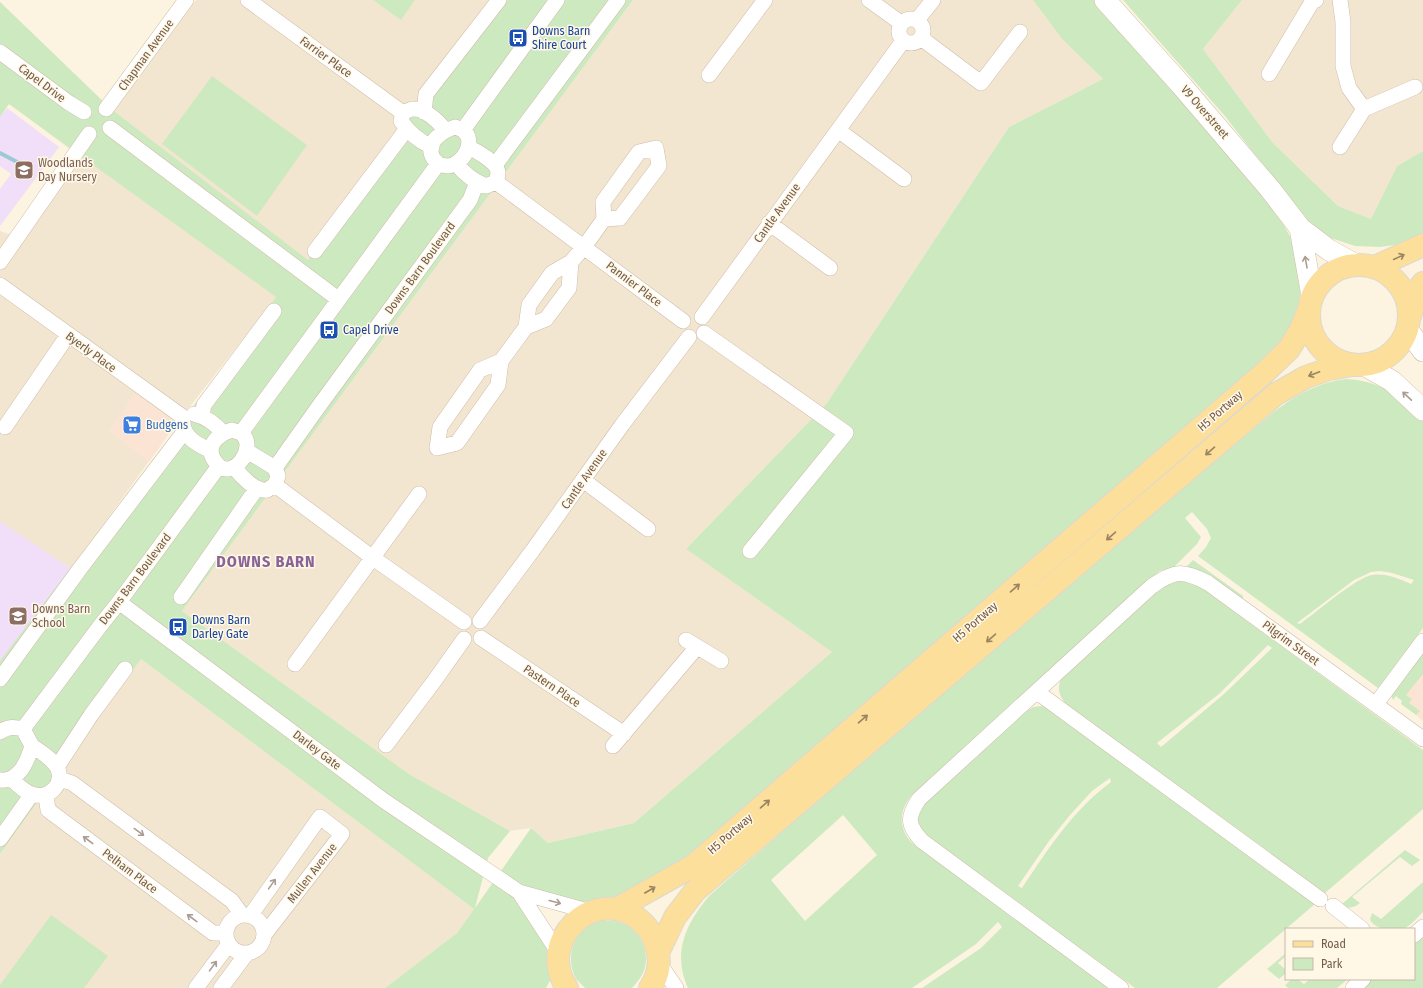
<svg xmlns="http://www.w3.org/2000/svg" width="1423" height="988" font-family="'Fira Sans Condensed',sans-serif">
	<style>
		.residential { fill: #f3e6d0 }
		.commercial { fill: #fce4d5 }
		.education { fill: #f1def8 }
		.green { fill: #cde9c0; fill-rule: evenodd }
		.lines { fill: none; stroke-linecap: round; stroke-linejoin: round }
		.stream { stroke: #9dc9d7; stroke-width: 4 }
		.street-casing { stroke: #cdbca8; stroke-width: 16 }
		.secondary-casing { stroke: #d2bea8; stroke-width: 22 }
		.primary-casing { stroke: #ddd8d3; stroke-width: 24 }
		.street { stroke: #fff; stroke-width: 15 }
		.secondary { stroke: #fff; stroke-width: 21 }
		.primary { stroke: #fbdf9a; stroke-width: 22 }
		.oneway { stroke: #9c8361 }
		.oneway2 { stroke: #ab9d91 }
		.labels { text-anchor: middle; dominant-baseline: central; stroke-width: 3; stroke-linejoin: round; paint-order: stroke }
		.transit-label { font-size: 12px; fill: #164399; stroke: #fff8e7; text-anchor: start }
		.street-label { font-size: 12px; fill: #735b48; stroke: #fff8e7 }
		.education-label { font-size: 12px; fill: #785e54; stroke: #fff8e7; text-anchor: start }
		.shop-label { font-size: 12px; fill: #366cbe; stroke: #fff8e7; text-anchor: start }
		.district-label { font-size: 16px; font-weight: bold; letter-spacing: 1px; fill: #8a6496; stroke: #fff8e7 }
	</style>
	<rect width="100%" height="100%" fill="#fcf4e1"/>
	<path class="residential" d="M196,0H498L425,94L308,260L276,297L173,428L71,569L0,521V231L19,238L79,156L0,97V2L111,109Z
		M633,0H1033L1062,39L1103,79L1009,127L827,403L686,549L832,652L634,823L548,843L531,828L510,831L409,774L182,611Z
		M1242,0H1423V151L1397,166L1371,219L1338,206L1273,143L1203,49Z
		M141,659L474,909L457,933L385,988H0V854Z"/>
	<path class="commercial" d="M135,394L164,414L173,428L149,462L109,431Z
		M1423,651V721L1416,715L1402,701Z"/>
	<path class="education" d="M7,108L59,147L0,226V189L11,174L0,166V117Z
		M0,521L71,569L0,663Z"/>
	<path class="green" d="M373,0H415L401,20Z
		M498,0H633L182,611L409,774L510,831L488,858L475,908L531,828L548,843L634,823L832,652L686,549L827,403L1009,127L1103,79L1062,39L1033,0H1097L1271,202L1292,240L1299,270L1300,294L1298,307L1290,328L1263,374L693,866L616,909L519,892L558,965L546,988H385L457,933L474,909L141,659L0,854V661L276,297L9,104L0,117V2L111,109L308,260L426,94Z
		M1123,0H1242L1203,49L1273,143L1338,206L1371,219L1397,166L1423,151V241L1380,247L1355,246L1331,238L1308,222L1224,115Z
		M212,76L307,145L257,216L162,144Z
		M1346,379C1382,381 1397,396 1423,418V628L1378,688L1198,556L1206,547L1211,538L1207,529L1192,512L1185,518L1201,537L1197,544L1174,567L1160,571L1152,577L912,795C899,810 898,827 911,842L1111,988H922L981,948L1002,927L998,922L976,944L912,988H688C672,952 686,924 709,896L999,641L1275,411C1298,394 1317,383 1346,379ZM1380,571L1392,573L1414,580L1411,584C1399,579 1386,573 1372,575C1357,577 1314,614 1300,624L1297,623L1354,580L1371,572ZM843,815L877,855L805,921L771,880Z
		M1193,560L1243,596V600C1226,588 1208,570 1186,567Z
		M1179,581L1186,582L1202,588L1423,750V809L1325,893L1066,704C1059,695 1057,689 1061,679L1157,592L1165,586ZM1268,645L1272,648L1224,694L1161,747L1157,743L1219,694Z
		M1423,651V674L1406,695L1412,699L1409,703L1420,711L1416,715L1401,704L1402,701L1396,696L1393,700L1391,695Z
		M1042,706L1045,707L1315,904L1217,988H1135L924,834C915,823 917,818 922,806L1023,714L1033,707ZM1110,778L1111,782C1073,810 1048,849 1022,888L1018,886L1049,841L1070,815L1092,791Z
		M1405,850L1420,860L1412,866L1400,857L1352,897L1360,903C1353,908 1348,910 1342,904Z
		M1423,882V912C1417,918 1410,926 1403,929C1393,932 1375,929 1370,920L1372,913L1381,919Z
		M51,915L108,956L84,988H0V985Z
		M602,921C606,921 610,920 614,921C636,924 650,947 645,967C643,976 637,982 632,988H585C582,985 579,982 576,979C566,961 571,935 590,925C593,923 598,922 602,921Z
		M1423,927V988H1353L1363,979H1414V935Z
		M1286,953V956L1278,963L1286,970V973L1279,979L1267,969Z
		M1292,979H1297L1304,984L1310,979H1348L1337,988H1288L1285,985Z"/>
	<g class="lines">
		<path class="stream" d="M0,153L19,163"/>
		<defs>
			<path id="street" d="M248,0L403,113
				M869,0L901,23
				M1340,0L1343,22V66L1349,88L1364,109
				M899 31a12 12 0 1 1 24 0a12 12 0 1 1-24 0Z
				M917,20L933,0
				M921,38L981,83L1020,32
				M0,52L69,103L84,112
				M1269,74L1312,2L1316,0
				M709,75L765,0
				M106,109L186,0
				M424,112L426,94L499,0
				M455,127C457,128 461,129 463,130C477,141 463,165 448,166C445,166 441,165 438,164C437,162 433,159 432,156C426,141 443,131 455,127Z
				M110,128L338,299
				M463,130L557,0
				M838,130L904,179
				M432,147C419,141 409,133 401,121L403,113C405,112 409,110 412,109C425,108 438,121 445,130
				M1340,147L1364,109L1415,87
				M456,163C464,174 473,181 486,186L496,182C497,179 498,175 498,172C497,162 477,151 468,147
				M495,165L618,0
				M496,182L683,321
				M769,223L830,268
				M315,251L406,130
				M0,262L89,134
				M0,285L183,417
				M702,317L903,41
				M526,327L546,319L569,288L571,262
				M704,333L846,433L750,551
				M501,361L498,385L457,443L437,448L440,427L480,370L501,361L526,327L529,305L552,273L571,262L584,247L604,219L603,202L639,152L656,148L659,166L620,218L604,219
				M194,414C206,417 215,423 223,433
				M202,416L204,405L274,311
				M183,422C183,438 199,445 211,451
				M5,427L68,335
				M232,430C235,431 239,432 241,433C259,447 232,482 217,464C203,448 216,435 232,430Z
				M241,433L438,164
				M234,467C240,475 255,492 267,490C269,489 273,486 275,485L278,476L275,468L247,451
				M275,468L319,406L470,200L477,182
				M583,480L648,529
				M275,485L373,558L464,622
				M181,597L257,488
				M119,602L383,800L519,892L591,912
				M480,621L533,550L622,425L689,337
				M481,638L624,734
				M686,640L721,661
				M295,664L419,494
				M0,679L79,570L184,432
				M1037,692L1320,899
				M1376,704L1423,641
				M23,729L100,626L119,602L219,466
				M0,732C8,726 15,727 23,729L32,746C27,762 19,782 0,780
				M386,745L435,680L464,639
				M613,746L697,647
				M57,767L91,715L125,669
				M12,779C17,784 24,792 32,794C48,800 64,785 58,769C54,760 40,751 32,746
				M60,779L72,783L232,901L242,915
				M46,795L48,810L213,933H226
				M0,839L32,794
				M519,892L558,952
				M1333,906L1362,929
				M226 934a19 19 0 1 1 38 0a19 19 0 1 1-38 0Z
				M250,916L320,817L342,834L264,935
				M1414,935L1423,927
				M659,963L676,988
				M196,988L229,944
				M221,988L247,953
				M1121,988L922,841C907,825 907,817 919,799L1152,586C1175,570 1183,570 1208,583L1423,739
				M1353,988L1363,979"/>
			<path id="secondary" d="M1105,0L1182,86L1270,189L1300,228L1329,250L1356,265
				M1300,228L1312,296
				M1408,330L1423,351
				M1364,365L1392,381L1423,410"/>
			<path id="primary" d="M1309 315a50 50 0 1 1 100 0a50 50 0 1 1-100 0Z
				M1375,267L1423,245
				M1410,316L1419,288L1423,283
				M616,909L693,866L1263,374L1289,349L1300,331L1309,309
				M658,953L675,917L695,891L1276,394L1306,377L1329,369L1352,365
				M567,988C536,941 593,886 637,918C646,925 653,933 656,945C661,960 659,975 650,988"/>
		</defs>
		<use href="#street" class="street-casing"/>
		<use href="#secondary" class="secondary-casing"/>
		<use href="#primary" class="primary-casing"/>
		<use href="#street" class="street"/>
		<use href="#secondary" class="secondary"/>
		<use href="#primary" class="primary"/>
	</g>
	<defs><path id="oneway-shaft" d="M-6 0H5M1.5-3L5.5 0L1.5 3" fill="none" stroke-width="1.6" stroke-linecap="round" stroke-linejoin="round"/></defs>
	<g class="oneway">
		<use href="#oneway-shaft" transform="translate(1399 257) rotate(-25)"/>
		<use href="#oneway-shaft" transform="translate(1314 374) rotate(159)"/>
		<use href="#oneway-shaft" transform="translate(1210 451) rotate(139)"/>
		<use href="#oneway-shaft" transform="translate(1111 536) rotate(139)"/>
		<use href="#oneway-shaft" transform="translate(1015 588) rotate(-41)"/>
		<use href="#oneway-shaft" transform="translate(991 638) rotate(139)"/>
		<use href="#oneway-shaft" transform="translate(863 719) rotate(-41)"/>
		<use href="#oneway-shaft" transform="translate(765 804) rotate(-41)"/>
		<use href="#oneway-shaft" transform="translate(650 890) rotate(-30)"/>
	</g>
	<g class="oneway2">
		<use href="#oneway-shaft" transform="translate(1306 262) rotate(-100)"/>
		<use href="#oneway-shaft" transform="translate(1407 396) rotate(-137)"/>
		<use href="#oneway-shaft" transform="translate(139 832) rotate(36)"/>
		<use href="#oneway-shaft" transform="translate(88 840) rotate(-143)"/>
		<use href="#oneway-shaft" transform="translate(272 884) rotate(-55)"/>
		<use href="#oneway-shaft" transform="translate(555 902) rotate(15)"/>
		<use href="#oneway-shaft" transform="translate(192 918) rotate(-143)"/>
		<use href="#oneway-shaft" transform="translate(213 966) rotate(-54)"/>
	</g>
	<defs>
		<symbol id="bus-square" viewBox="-11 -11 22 22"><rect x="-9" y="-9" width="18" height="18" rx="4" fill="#1a4fb4" stroke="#fff8e7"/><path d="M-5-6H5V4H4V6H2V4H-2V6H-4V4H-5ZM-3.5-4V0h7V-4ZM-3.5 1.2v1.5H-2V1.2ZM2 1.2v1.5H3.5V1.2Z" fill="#fff"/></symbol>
		<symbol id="school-square" viewBox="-11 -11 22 22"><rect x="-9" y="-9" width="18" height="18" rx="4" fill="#8d6e63" stroke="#fff8e7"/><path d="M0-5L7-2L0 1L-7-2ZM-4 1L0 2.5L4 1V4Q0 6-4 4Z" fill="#fff"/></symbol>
		<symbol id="supermarket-square" viewBox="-11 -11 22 22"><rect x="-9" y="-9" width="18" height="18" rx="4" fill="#3f7fe0" stroke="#fff8e7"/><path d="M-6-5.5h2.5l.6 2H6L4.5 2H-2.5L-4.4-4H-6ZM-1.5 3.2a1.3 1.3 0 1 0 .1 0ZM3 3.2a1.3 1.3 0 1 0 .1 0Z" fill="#fff"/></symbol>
	</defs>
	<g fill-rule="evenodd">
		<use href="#bus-square" x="507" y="27" width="22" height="22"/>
		<use href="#school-square" x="13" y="159" width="22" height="22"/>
		<use href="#bus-square" x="318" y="319" width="22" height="22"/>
		<use href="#supermarket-square" x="121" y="414" width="22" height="22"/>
		<use href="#school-square" x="7" y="605" width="22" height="22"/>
		<use href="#bus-square" x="167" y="616" width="22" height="22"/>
	</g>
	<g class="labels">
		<g class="transit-label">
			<text x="532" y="31">Downs Barn<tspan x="532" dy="14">Shire Court</tspan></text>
			<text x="343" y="330">Capel Drive</text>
			<text x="192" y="620">Downs Barn<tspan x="192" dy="14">Darley Gate</tspan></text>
		</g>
		<g class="street-label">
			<text transform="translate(146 55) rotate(-54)">Chapman Avenue</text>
			<text transform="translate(326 57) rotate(36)">Farrier Place</text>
			<text transform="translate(42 83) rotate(37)">Capel Drive</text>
			<text transform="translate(1205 112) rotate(49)">V9 Overstreet</text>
			<text transform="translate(777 213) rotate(-54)">Cantle Avenue</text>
			<text transform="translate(420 268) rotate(-54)">Downs Barn Boulevard</text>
			<text transform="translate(634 284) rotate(37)">Pannier Place</text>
			<text transform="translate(91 352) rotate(36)">Byerly Place</text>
			<text transform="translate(1220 411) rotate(-41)">H5 Portway</text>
			<text transform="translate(584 479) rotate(-55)">Cantle Avenue</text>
			<text transform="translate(135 579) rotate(-53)">Downs Barn Boulevard</text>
			<text transform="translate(975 622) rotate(-41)">H5 Portway</text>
			<text transform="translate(1291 643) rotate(36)">Pilgrim Street</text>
			<text transform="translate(552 686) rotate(34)">Pastern Place</text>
			<text transform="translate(317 750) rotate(37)">Darley Gate</text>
			<text transform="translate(730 834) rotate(-41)">H5 Portway</text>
			<text transform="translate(130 871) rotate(37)">Pelham Place</text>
			<text transform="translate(312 873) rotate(-52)">Mullen Avenue</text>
		</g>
		<g class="education-label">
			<text x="38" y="163">Woodlands<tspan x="38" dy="14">Day Nursery</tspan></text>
			<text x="32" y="609">Downs Barn<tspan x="32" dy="14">School</tspan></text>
		</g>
		<g class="shop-label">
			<text x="146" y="425">Budgens</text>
		</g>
		<g class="district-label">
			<text x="266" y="561">DOWNS BARN</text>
		</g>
	</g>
	<rect x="1285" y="928" width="130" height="52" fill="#fff8e7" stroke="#c7b9a7"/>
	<rect x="1293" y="941" width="20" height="6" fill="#fbdf9a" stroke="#c7b9a7"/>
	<text x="1321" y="948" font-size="12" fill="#735b48">Road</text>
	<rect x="1293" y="958" width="20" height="12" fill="#cde9c0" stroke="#c7b9a7"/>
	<text x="1321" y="968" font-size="12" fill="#735b48">Park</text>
</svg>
